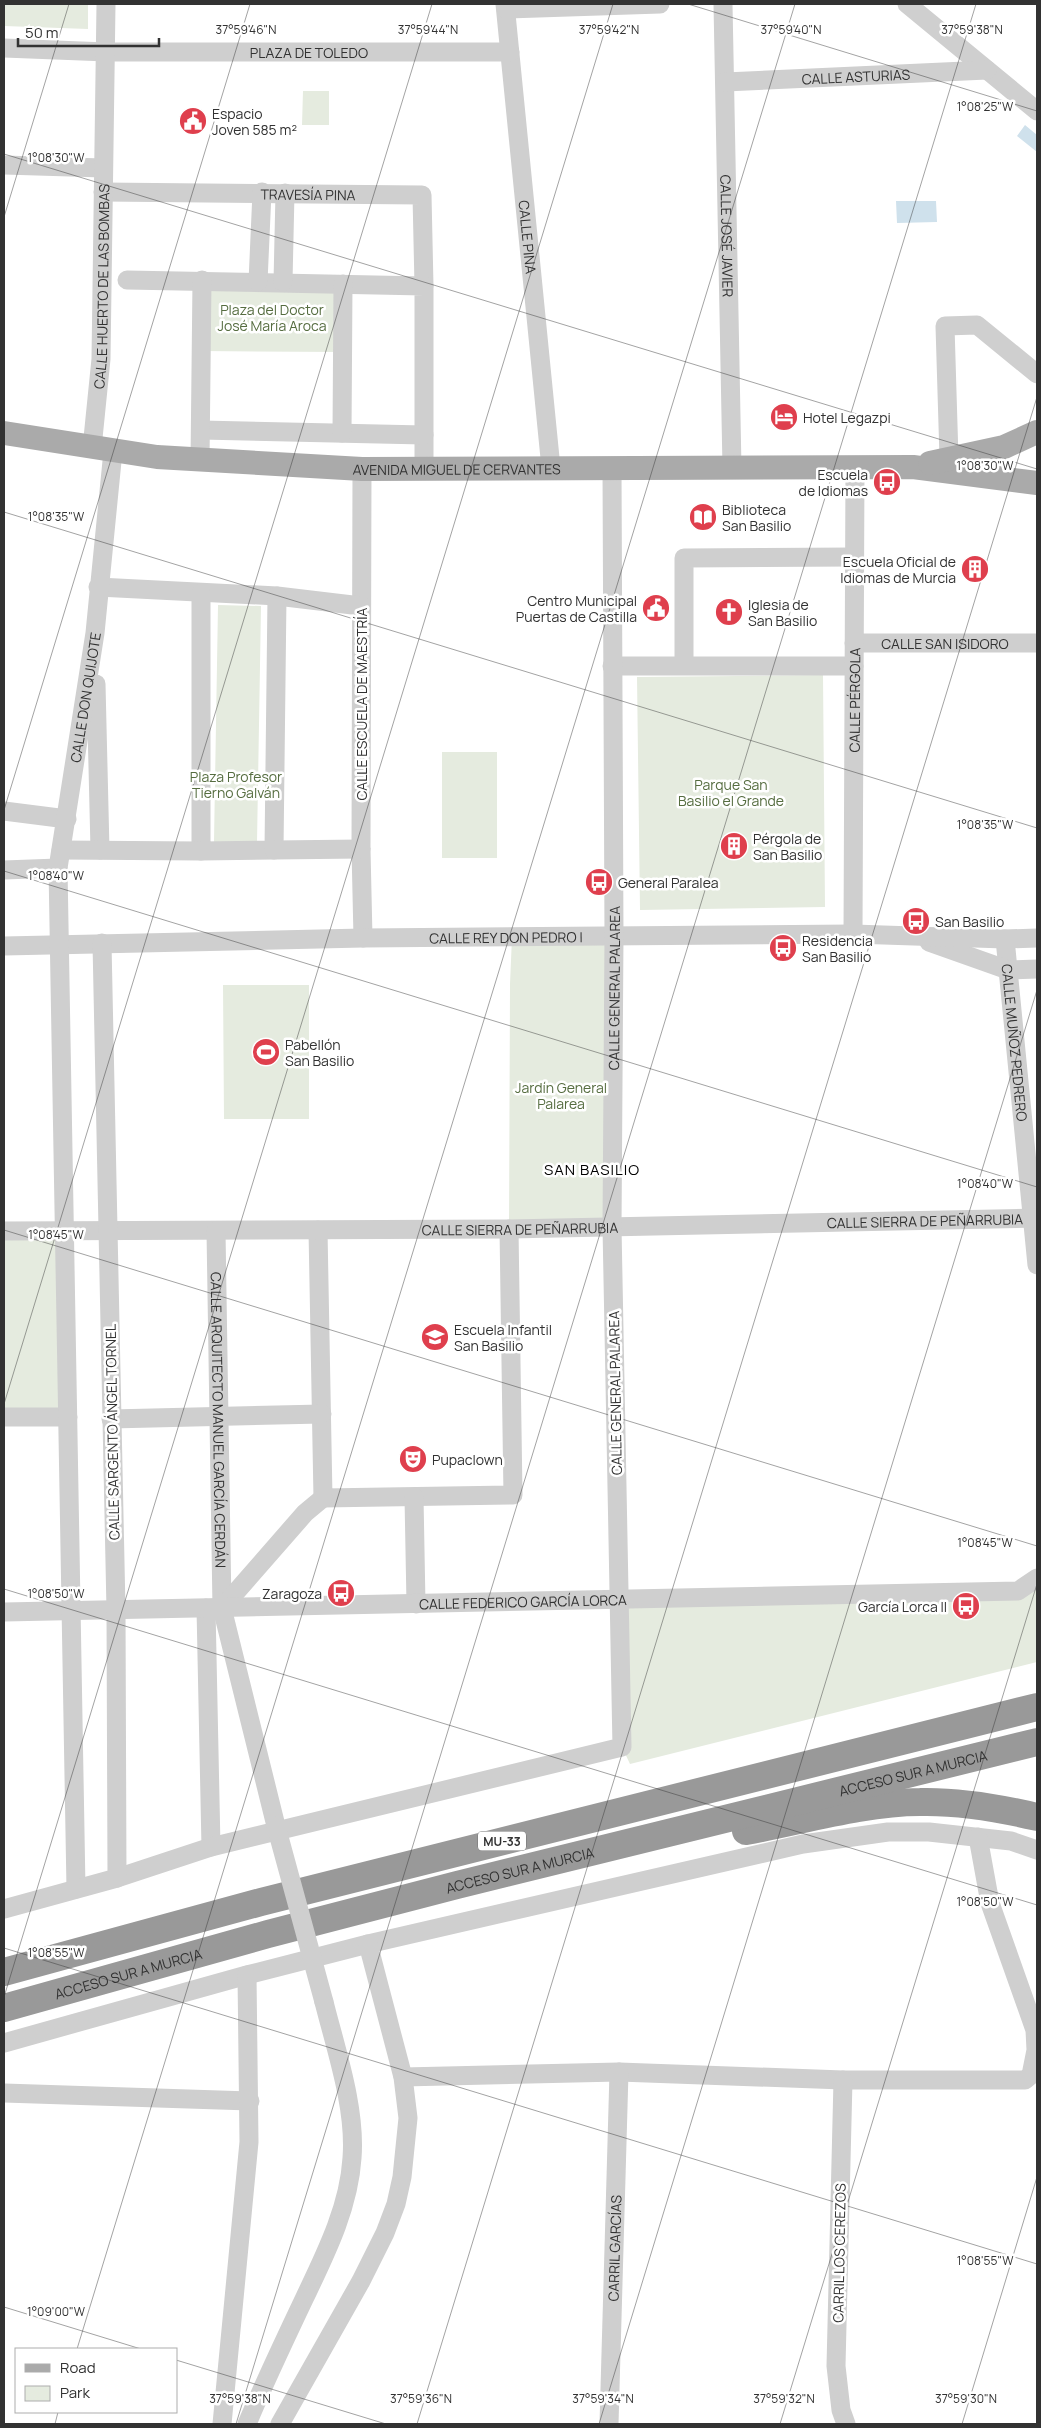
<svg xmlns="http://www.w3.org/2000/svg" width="1041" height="2428" font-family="Manrope,sans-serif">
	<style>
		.green { fill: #e5ebdf }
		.water { fill: #cfe1ec }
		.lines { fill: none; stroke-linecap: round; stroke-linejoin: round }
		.minor { stroke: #cfcfcf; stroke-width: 19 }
		.major { stroke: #aaa; stroke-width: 24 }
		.highway { stroke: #999; stroke-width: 28 }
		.minor-bridge { stroke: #cfcfcf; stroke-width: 19 }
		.ticks { fill: none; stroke: #323232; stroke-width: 1; stroke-opacity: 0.45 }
		.labels { text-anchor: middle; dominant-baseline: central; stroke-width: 5; stroke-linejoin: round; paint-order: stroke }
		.shield { fill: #fff; stroke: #707070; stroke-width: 1 }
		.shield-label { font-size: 12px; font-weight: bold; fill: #323232 }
		.street-label { font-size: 14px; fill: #323232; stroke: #fff }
		.poi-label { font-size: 14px; fill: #323232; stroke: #fff; text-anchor: start }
		.park-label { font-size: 14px; fill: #566d40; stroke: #fff }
		.neighbourhood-label { font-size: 15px; letter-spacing: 1px; fill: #000; stroke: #fff }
		.ticks-label { font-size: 12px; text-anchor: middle; fill: #323232; stroke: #fff; stroke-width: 5; stroke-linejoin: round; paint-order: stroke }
	</style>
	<rect width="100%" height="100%" fill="#fff"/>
	<path class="green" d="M4,4H88V29L4,26Z
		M303,91H329V125H302Z
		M202,280L343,284L342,352L201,351Z
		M218,605L261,606L257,843L214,842Z
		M823,675L825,907L640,910L637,677Z
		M442,752H497V858H442Z
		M614,936L612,1227L509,1229L510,984L512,937Z
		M223,985H309V1119H224Z
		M4,1231L65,1232L68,1417H4Z
		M1037,1578V1662L630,1764L622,1747L619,1598L1018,1591Z"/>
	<path class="water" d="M1025,125L1037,135V152L1017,136Z
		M896,201H936L937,222L897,223Z"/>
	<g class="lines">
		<g class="minor">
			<path id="s1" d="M505,4L551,468"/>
			<path id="s2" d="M723,4L732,468"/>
			<path d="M907,4L1037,111"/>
			<path d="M506,9L660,4"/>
			<path id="s3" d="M4,48L107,52H510"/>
			<path id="s4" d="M725,82L987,70"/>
			<path d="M4,165L103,168"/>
			<path id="s5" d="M103,192L422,195L424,286"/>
			<path d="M127,280L424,286V469"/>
			<path d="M258,282L262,192"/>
			<path d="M283,282L285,193"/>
			<path d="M201,430L424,435"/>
			<path d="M342,433L343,284"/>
			<path id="s6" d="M92,448L101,359L106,4"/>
			<path d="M949,458L945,326L977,325L1037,374"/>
			<path d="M200,461L202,280"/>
			<path d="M362,469L361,849L363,938"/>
			<path d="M98,587L277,596L361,606"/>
			<path d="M201,593V851L274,850L277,596"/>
			<path id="s7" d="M854,643H1037"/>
			<path d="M684,665V558L854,557"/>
			<path d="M612,666H854"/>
			<path d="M96,684L100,850"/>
			<path d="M4,811L67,819"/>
			<path d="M61,850L201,851"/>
			<path d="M274,850L361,849"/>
			<path d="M4,870L58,868"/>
			<path id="s8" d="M853,934L855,467"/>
			<path id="s9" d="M1005,939L1037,1265"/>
			<path d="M929,942L1008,970L1037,969"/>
			<path id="s10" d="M4,946L363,938L853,934L1005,939L1037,938"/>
			<path d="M318,1230L323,1498L513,1495L509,1229"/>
			<path id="s11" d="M4,1231L509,1229L1037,1218"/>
			<path id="s12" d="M216,1231L222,1608L276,1826"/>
			<path d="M4,1417H68"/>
			<path d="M111,1419L322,1414"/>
			<path d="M414,1497L416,1604"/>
			<path d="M206,1608L211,1847"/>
			<path d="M222,1608L305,1513L323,1498"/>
			<path id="s13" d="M4,1612L1018,1591L1037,1578"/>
			<path id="s14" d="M117,1878L211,1847L622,1747L612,1227L614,936L612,468"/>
			<path id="s15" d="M76,1889L58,868L95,633L113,451"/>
			<path d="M4,1909L117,1878L116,1610L102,943"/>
			<path d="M4,2043L247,1975L368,1944L803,1844L888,1832H929L1011,1841L1037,1850"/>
			<path d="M403,2077L619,2072L843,2080H1025L1031,2075L1036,2050L1035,2030L990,1903L978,1837"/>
			<path d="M843,2080L836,2366L841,2410L846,2424"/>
			<path d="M4,2093L250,2101"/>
			<path d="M222,2424L249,2142L247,1975"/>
			<path d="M247,2424C265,2381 285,2339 305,2297C326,2253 349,2207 352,2158C356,2108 336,2050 324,2002"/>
			<path d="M280,2424L361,2281L385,2233L396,2204L402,2177L408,2118L403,2077L368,1944"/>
			<path id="s16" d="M609,2424L619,2072"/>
		</g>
		<g class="major">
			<path id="s17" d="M4,433L157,457L362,469L913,467L1037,483"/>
			<path d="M930,463L1004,447L1037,432"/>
		</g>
		<g class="highway">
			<path d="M746,1831C801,1821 864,1802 920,1802C959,1801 999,1808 1037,1817"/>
			<path d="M4,1972L261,1902L1037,1707"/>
			<path id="s18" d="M4,2008L268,1934L457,1885L1037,1742"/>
		</g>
		<path class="minor-bridge" d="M276,1826L324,2002"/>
	</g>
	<path class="ticks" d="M688,4L1037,111M4,154L1037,469M4,217L69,4M4,512L1037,828M4,810L250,4M4,871L1037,1187M4,1230L1037,1546M4,1404L432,4M4,1589L1037,1905M4,1948L1037,2264M4,1997L613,4M4,2307L141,2349M77,2349L795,4M176,2360L386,2424M55,2424L58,2412M236,2424L976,4M417,2424L1037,397M599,2424L1037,990M780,2424L1037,1584M962,2424L1037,2177"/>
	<defs>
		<symbol id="civic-disc" viewBox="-11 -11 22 22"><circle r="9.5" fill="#df3f4d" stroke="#fff"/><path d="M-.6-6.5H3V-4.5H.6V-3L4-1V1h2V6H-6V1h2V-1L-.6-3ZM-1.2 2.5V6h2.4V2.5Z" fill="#fff"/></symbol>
		<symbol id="hotel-disc" viewBox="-11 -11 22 22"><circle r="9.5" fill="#df3f4d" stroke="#fff"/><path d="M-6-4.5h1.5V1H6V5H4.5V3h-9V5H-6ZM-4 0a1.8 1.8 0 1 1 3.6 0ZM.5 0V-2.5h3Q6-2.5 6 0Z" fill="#fff"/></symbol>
		<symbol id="bus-disc" viewBox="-11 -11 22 22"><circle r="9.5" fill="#df3f4d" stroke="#fff"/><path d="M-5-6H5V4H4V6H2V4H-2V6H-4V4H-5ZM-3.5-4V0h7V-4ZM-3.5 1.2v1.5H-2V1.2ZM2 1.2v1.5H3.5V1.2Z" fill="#fff"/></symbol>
		<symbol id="library-disc" viewBox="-11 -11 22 22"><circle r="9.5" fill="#df3f4d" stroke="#fff"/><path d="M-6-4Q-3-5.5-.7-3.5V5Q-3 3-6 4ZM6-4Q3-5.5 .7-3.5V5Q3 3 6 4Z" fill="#fff"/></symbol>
		<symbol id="building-disc" viewBox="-11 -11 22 22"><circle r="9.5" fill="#df3f4d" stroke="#fff"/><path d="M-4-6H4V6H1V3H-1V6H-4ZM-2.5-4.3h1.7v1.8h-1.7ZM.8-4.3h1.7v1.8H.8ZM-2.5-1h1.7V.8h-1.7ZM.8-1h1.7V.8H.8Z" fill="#fff"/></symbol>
		<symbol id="church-disc" viewBox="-11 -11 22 22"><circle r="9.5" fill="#df3f4d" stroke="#fff"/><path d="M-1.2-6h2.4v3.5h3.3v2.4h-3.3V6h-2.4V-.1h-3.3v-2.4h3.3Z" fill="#fff"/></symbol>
		<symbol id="stadium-disc" viewBox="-11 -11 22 22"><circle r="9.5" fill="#df3f4d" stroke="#fff"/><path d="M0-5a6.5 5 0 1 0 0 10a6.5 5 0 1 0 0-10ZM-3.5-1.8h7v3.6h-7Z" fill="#fff"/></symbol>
		<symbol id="school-disc" viewBox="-11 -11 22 22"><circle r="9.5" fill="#df3f4d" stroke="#fff"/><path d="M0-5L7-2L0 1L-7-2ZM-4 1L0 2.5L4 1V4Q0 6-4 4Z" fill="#fff"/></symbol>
		<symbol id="theatre-disc" viewBox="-11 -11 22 22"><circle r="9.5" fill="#df3f4d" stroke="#fff"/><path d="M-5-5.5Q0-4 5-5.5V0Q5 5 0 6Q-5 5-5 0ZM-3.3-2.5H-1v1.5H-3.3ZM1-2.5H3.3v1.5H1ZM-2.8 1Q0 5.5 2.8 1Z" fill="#fff"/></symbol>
	</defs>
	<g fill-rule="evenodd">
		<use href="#civic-disc" x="177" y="105" width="32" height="32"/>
		<use href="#hotel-disc" x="768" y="401" width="32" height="32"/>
		<use href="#bus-disc" x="871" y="466" width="32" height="32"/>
		<use href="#library-disc" x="687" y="501" width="32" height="32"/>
		<use href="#building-disc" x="959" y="553" width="32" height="32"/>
		<use href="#civic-disc" x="640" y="592" width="32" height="32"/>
		<use href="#church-disc" x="713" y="596" width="32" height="32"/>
		<use href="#building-disc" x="718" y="830" width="32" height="32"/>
		<use href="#bus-disc" x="583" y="866" width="32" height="32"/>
		<use href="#bus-disc" x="900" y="905" width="32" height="32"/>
		<use href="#bus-disc" x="767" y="932" width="32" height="32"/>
		<use href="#stadium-disc" x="250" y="1036" width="32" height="32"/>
		<use href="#school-disc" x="419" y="1321" width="32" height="32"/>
		<use href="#theatre-disc" x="397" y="1443" width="32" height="32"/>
		<use href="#bus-disc" x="325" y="1577" width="32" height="32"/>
		<use href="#bus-disc" x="950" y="1590" width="32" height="32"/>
	</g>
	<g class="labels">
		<rect class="shield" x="478" y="1831.5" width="48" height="19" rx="4"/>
		<g class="shield-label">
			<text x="502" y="1841">MU-33</text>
		</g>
		<g class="street-label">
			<text stroke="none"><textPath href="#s3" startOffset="305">PLAZA DE TOLEDO</textPath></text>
			<text stroke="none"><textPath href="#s4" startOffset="131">CALLE ASTURIAS</textPath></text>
			<text stroke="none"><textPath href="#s5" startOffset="205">TRAVESÍA PINA</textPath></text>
			<text stroke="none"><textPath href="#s1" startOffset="234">CALLE PINA</textPath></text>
			<text stroke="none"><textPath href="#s2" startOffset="232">CALLE JOSÉ JAVIER</textPath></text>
			<text stroke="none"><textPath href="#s6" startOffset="162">CALLE HUERTO DE LAS BOMBAS</textPath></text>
			<text stroke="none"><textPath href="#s17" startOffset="455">AVENIDA MIGUEL DE CERVANTES</textPath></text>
			<text stroke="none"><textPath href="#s7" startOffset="91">CALLE SAN ISIDORO</textPath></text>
			<text stroke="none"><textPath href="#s15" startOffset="1194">CALLE DON QUIJOTE</textPath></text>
			<text stroke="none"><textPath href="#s8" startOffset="234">CALLE PÉRGOLA</textPath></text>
			<text transform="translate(361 704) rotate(-90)">CALLE ESCUELA DE MAESTRÍA</text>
			<text stroke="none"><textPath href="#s10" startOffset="502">CALLE REY DON PEDRO I</textPath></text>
			<text stroke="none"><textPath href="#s14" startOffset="1281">CALLE GENERAL PALAREA</textPath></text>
			<text stroke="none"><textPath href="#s9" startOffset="104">CALLE MUÑOZ PEDRERO</textPath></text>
			<text stroke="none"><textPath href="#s11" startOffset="921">CALLE SIERRA DE PEÑARRUBIA</textPath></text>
			<text stroke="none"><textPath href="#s11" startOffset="516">CALLE SIERRA DE PEÑARRUBIA</textPath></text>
			<text transform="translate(615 1393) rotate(-91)">CALLE GENERAL PALAREA</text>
			<text stroke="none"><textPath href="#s12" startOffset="189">CALLE ARQUITECTO MANUEL GARCÍA CERDÁN</textPath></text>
			<text transform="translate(112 1432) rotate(-91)">CALLE SARGENTO ÁNGEL TORNEL</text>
			<text stroke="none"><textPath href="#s13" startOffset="519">CALLE FEDERICO GARCÍA LORCA</textPath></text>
			<text stroke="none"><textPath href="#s18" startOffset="939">ACCESO SUR A MURCIA</textPath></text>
			<text stroke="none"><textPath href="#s18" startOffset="534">ACCESO SUR A MURCIA</textPath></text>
			<text stroke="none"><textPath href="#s18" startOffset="129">ACCESO SUR A MURCIA</textPath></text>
			<text stroke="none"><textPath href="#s16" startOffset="176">CARRIL GARCÍAS</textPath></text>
			<text transform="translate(839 2253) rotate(-89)">CARRIL LOS CEREZOS</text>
		</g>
		<g class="poi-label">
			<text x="212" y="113">Espacio<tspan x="212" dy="16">Joven 585 m²</tspan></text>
			<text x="803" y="417">Hotel Legazpi</text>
			<text x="868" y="474" text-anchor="end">Escuela<tspan x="868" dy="16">de Idiomas</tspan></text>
			<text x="722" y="509">Biblioteca<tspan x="722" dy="16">San Basilio</tspan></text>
			<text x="956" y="561" text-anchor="end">Escuela Oficial de<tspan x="956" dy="16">Idiomas de Murcia</tspan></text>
			<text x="637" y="600" text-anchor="end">Centro Municipal<tspan x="637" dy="16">Puertas de Castilla</tspan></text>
			<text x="748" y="604">Iglesia de<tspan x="748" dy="16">San Basilio</tspan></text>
			<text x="753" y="838">Pérgola de<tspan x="753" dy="16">San Basilio</tspan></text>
			<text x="618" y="882">General Paralea</text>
			<text x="935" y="921">San Basilio</text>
			<text x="802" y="940">Residencia<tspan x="802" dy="16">San Basilio</tspan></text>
			<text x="285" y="1044">Pabellón<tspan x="285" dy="16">San Basilio</tspan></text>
			<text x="454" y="1329">Escuela Infantil<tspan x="454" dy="16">San Basilio</tspan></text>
			<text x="432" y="1459">Pupaclown</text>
			<text x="322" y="1593" text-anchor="end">Zaragoza</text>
			<text x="947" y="1606" text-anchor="end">García Lorca II</text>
		</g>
		<g class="park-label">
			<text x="272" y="309">Plaza del Doctor<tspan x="272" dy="16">José María Aroca</tspan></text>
			<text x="236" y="776">Plaza Profesor<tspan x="236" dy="16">Tierno Galván</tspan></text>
			<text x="731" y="784">Parque San<tspan x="731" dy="16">Basilio el Grande</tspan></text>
			<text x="561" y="1087">Jardín General<tspan x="561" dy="16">Palarea</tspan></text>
		</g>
		<g class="neighbourhood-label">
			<text x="592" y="1169">SAN BASILIO</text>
		</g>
	</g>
	<g class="ticks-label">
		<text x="246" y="34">37°59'46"N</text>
		<text x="428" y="34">37°59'44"N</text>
		<text x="609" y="34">37°59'42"N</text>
		<text x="791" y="34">37°59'40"N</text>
		<text x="972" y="34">37°59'38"N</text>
		<text x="985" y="111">1°08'25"W</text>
		<text x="56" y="162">1°08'30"W</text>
		<text x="985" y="470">1°08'30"W</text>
		<text x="56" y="521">1°08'35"W</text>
		<text x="985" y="829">1°08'35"W</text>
		<text x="56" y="880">1°08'40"W</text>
		<text x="985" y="1188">1°08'40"W</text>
		<text x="56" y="1239">1°08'45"W</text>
		<text x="985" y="1547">1°08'45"W</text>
		<text x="56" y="1598">1°08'50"W</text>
		<text x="985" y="1906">1°08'50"W</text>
		<text x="56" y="1957">1°08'55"W</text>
		<text x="985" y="2265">1°08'55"W</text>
		<text x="56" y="2316">1°09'00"W</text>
		<text x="240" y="2403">37°59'38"N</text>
		<text x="421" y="2403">37°59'36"N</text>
		<text x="603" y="2403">37°59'34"N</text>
		<text x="784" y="2403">37°59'32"N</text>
		<text x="966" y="2403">37°59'30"N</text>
	</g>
	<rect width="1041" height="2428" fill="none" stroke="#323232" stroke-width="10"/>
	<rect x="15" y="2348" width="162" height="65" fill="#ffffff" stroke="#adadad"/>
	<rect x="25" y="2364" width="25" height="8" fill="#aaaaaa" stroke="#adadad"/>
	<text x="60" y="2373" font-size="15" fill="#323232">Road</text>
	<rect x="25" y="2386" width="25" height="15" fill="#e5ebdf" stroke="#adadad"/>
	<text x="60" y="2398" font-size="15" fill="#323232">Park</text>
	<path d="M18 38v8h141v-8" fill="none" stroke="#323232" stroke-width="2.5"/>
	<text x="25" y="38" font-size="15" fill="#323232" stroke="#ffffff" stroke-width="4" paint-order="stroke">50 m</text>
</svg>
